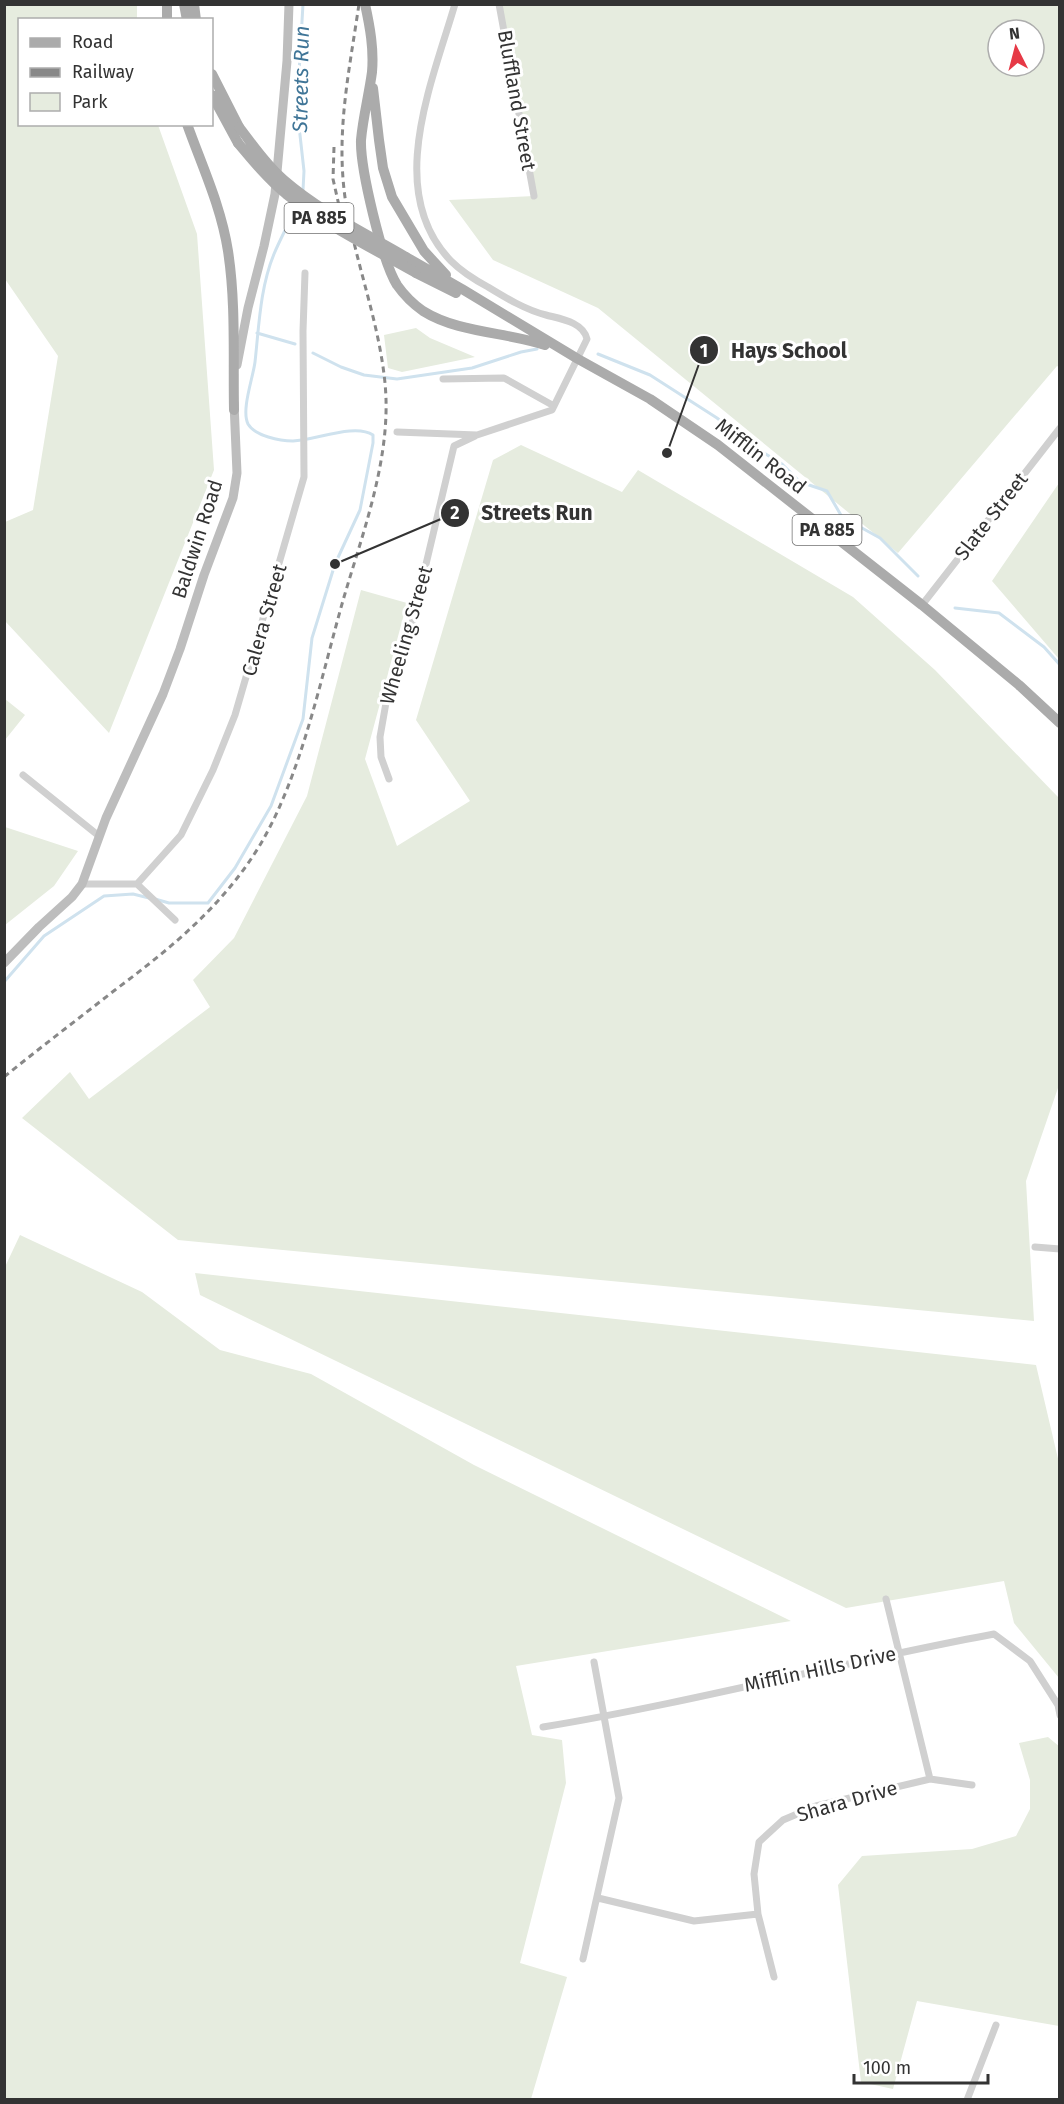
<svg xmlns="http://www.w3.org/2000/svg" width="1064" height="2104" font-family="'Fira Sans',sans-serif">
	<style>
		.green { fill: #e6ecdf; fill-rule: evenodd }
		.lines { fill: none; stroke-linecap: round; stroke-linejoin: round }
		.stream { stroke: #cfe2ee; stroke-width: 3 }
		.street { stroke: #d0d0d0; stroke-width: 7 }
		.secondary { stroke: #bdbdbd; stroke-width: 9 }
		.primary { stroke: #ababab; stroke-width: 10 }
		.rail { stroke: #888; stroke-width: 3; stroke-dasharray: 6 4.5; stroke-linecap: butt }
		.primary-bridge { stroke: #ababab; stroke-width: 10 }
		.labels { text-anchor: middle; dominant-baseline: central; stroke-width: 6; stroke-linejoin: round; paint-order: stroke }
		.shield { fill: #fff; stroke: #707070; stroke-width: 1.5 }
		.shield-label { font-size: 18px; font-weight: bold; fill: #333 }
		.street-label { font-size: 20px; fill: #333; stroke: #fff }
		.water-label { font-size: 21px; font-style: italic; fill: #3f7597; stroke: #fff }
		.leader { fill: none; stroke: #333; stroke-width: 2 }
		.callout-dot { fill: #333; stroke: #fff; stroke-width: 2 }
		.mark-label { font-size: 18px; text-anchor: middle; font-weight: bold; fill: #fff }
		.callout-label { font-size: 21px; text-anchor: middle; font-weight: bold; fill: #333; stroke: #fff; stroke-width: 6; stroke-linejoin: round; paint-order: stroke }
	</style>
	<rect width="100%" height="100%" fill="#fff"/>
	<path class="green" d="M5,4L137,5V19L20,20V124L158,125L197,234L214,470L109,733L5,621V522L33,510L58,356L5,279Z
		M499,5H1059V367L1057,366L898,553L598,308L493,260L449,200L534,196ZM998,30H1034V66H998Z
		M416,328L430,338L475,357L402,372L388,368L384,335Z
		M521,445L622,492L638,470L853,597L935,670L1059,798V1085L1026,1181L1034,1321L178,1240L22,1118L70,1072L89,1099L210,1007L193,980L234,938L307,796L361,590L407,603L365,759L397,846L470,801L416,720L493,460Z
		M1059,483V659L992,581Z
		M5,699L25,715L5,740H4Z
		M5,827L78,851L54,886L5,925Z
		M20,1235L142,1292L220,1350L311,1374L474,1465L791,1621L516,1666L532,1735L562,1740L566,1783L520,1963L567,1977L531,2099H5L4,1269Z
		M195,1273L1036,1365L1059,1463V1678L1014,1623L1004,1581L846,1608L200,1295Z
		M1048,1737L1060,1747L1059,2026L917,2001L893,2089L861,2082L838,1885L862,1856L972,1849L1016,1836L1030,1809V1780L1019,1743Z"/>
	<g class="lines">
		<path class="stream" d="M303,190L304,171L297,108L303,4
			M257,333L295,344
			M313,353L341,367L364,375L397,379L472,368L521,352L537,349
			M598,354L650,375L717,418L754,447L782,464L800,482L827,491L842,517L880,538L918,576
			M955,608L999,613L1044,647L1060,665
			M155,899L169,903H208L235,868L271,806L303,719L312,638L335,564L360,510L373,443V435C355,423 316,440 293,441C280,441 255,436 248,424C241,410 253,378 255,362C259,326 260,288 274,254C281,237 290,222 297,204
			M4,982L44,936L104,896L133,894L149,898"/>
		<path class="street" d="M499,4L534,196
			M443,379L504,378L554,406
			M397,432L477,435L552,410L587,339C583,322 561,319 546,315C526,310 506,298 488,287C475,280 462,272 451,261C384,192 432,83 455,4
			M922,605L1060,428
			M23,775L99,836
			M389,779L381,757L380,737L387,697L404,657L454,446L475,436
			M82,884H137L181,835L213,770L235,715L304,477L303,331L305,273
			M137,884L175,920
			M1035,1247L1060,1249
			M886,1599L930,1779
			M543,1727C694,1702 843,1662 994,1634L1030,1661L1058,1705L1060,1715
			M598,1898L694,1921L758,1914
			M583,1959L619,1798L594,1662
			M774,1977L758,1914L754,1874L759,1842L783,1820L816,1806L930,1779L972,1785
			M967,2100L996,2025"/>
		<path class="secondary" d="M237,365L248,308L264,246L275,194L287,61L289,4
			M4,963L39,927L72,897L82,884L106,818L163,694L180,649L204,575L233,498L237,473L234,403"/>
		<path class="primary" d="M167,4V20
			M184,4L187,20
			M194,4L196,20
			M365,4C370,27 374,49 372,72C369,95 363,117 361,140C360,168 382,261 397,285C404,295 413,304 423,311C458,333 506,332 545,345
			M212,74L239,127
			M373,88L379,140L383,168L392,197L424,251L446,275
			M212,95L238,143
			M187,124C202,166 221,206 228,251C236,303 233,357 234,410
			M406,257L462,289L578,359L650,399L718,445L922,605L1019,685L1060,723
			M416,273L456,293"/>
		<path class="rail" d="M334,147L333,179L340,210
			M4,1077C41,1047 78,1019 115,990C171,948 223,906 260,845C302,774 321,677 344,597C364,529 392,455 385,383C379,322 356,264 346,204C335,135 349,73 359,4"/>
		<path class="primary-bridge" d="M239,127C253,145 266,165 284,180C321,212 365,233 406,257
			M238,143C253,161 268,179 286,194C325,225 372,248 416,273"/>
	</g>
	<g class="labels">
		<g class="shield">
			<rect x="284.5" y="203" width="69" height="30" rx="4.5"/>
			<rect x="792.5" y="515" width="69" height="30" rx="4.5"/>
		</g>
		<g class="shield-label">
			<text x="319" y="218">PA 885</text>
			<text x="827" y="530">PA 885</text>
		</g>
		<g class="street-label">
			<text transform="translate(517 100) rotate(80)">Bluffland Street</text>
			<text transform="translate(761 456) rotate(38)">Mifflin Road</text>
			<text transform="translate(991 516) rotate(-52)">Slate Street</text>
			<text transform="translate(197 539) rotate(-72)">Baldwin Road</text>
			<text transform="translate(264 620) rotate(-74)">Calera Street</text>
			<text transform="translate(406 635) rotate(-74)">Wheeling Street</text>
			<text transform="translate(820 1669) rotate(-12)">Mifflin Hills Drive</text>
			<text transform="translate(847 1801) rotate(-16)">Shara Drive</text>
		</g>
		<g class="water-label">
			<text transform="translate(301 79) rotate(-89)">Streets Run</text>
		</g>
	</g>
	<path class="leader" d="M667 453L704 350M335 564L455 513"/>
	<g class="callout-dot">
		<circle cx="667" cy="453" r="6"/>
		<circle cx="335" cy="564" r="6"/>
		<circle cx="704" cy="350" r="15"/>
		<circle cx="455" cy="513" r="15"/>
	</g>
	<g class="mark-label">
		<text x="704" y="357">1</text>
		<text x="455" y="519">2</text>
	</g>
	<g class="callout-label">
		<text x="789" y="358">Hays School</text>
		<text x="537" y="520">Streets Run</text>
	</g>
	<rect width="1064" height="2104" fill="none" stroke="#333333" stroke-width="12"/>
	<rect x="18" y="18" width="195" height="108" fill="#ffffff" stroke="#adadad" stroke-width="1.5"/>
	<rect x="30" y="38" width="30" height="9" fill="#ababab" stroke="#adadad" stroke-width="1.5"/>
	<text x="72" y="48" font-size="18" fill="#333333">Road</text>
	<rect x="30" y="68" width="30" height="9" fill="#888888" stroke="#adadad" stroke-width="1.5"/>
	<text x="72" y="78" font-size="18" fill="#333333">Railway</text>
	<rect x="30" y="93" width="30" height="18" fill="#e6ecdf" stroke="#adadad" stroke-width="1.5"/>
	<text x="72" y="108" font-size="18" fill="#333333">Park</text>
	<g transform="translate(1016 48) rotate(354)"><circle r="28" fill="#ffffff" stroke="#adadad" stroke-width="1.5"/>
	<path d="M0-4.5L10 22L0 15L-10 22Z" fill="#e63946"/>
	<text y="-9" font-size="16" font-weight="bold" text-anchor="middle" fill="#333333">N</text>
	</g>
	<path d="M854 2074v9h134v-9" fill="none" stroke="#333333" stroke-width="3"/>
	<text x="863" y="2074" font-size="18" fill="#333333" stroke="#ffffff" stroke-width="4.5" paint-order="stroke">100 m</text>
</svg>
